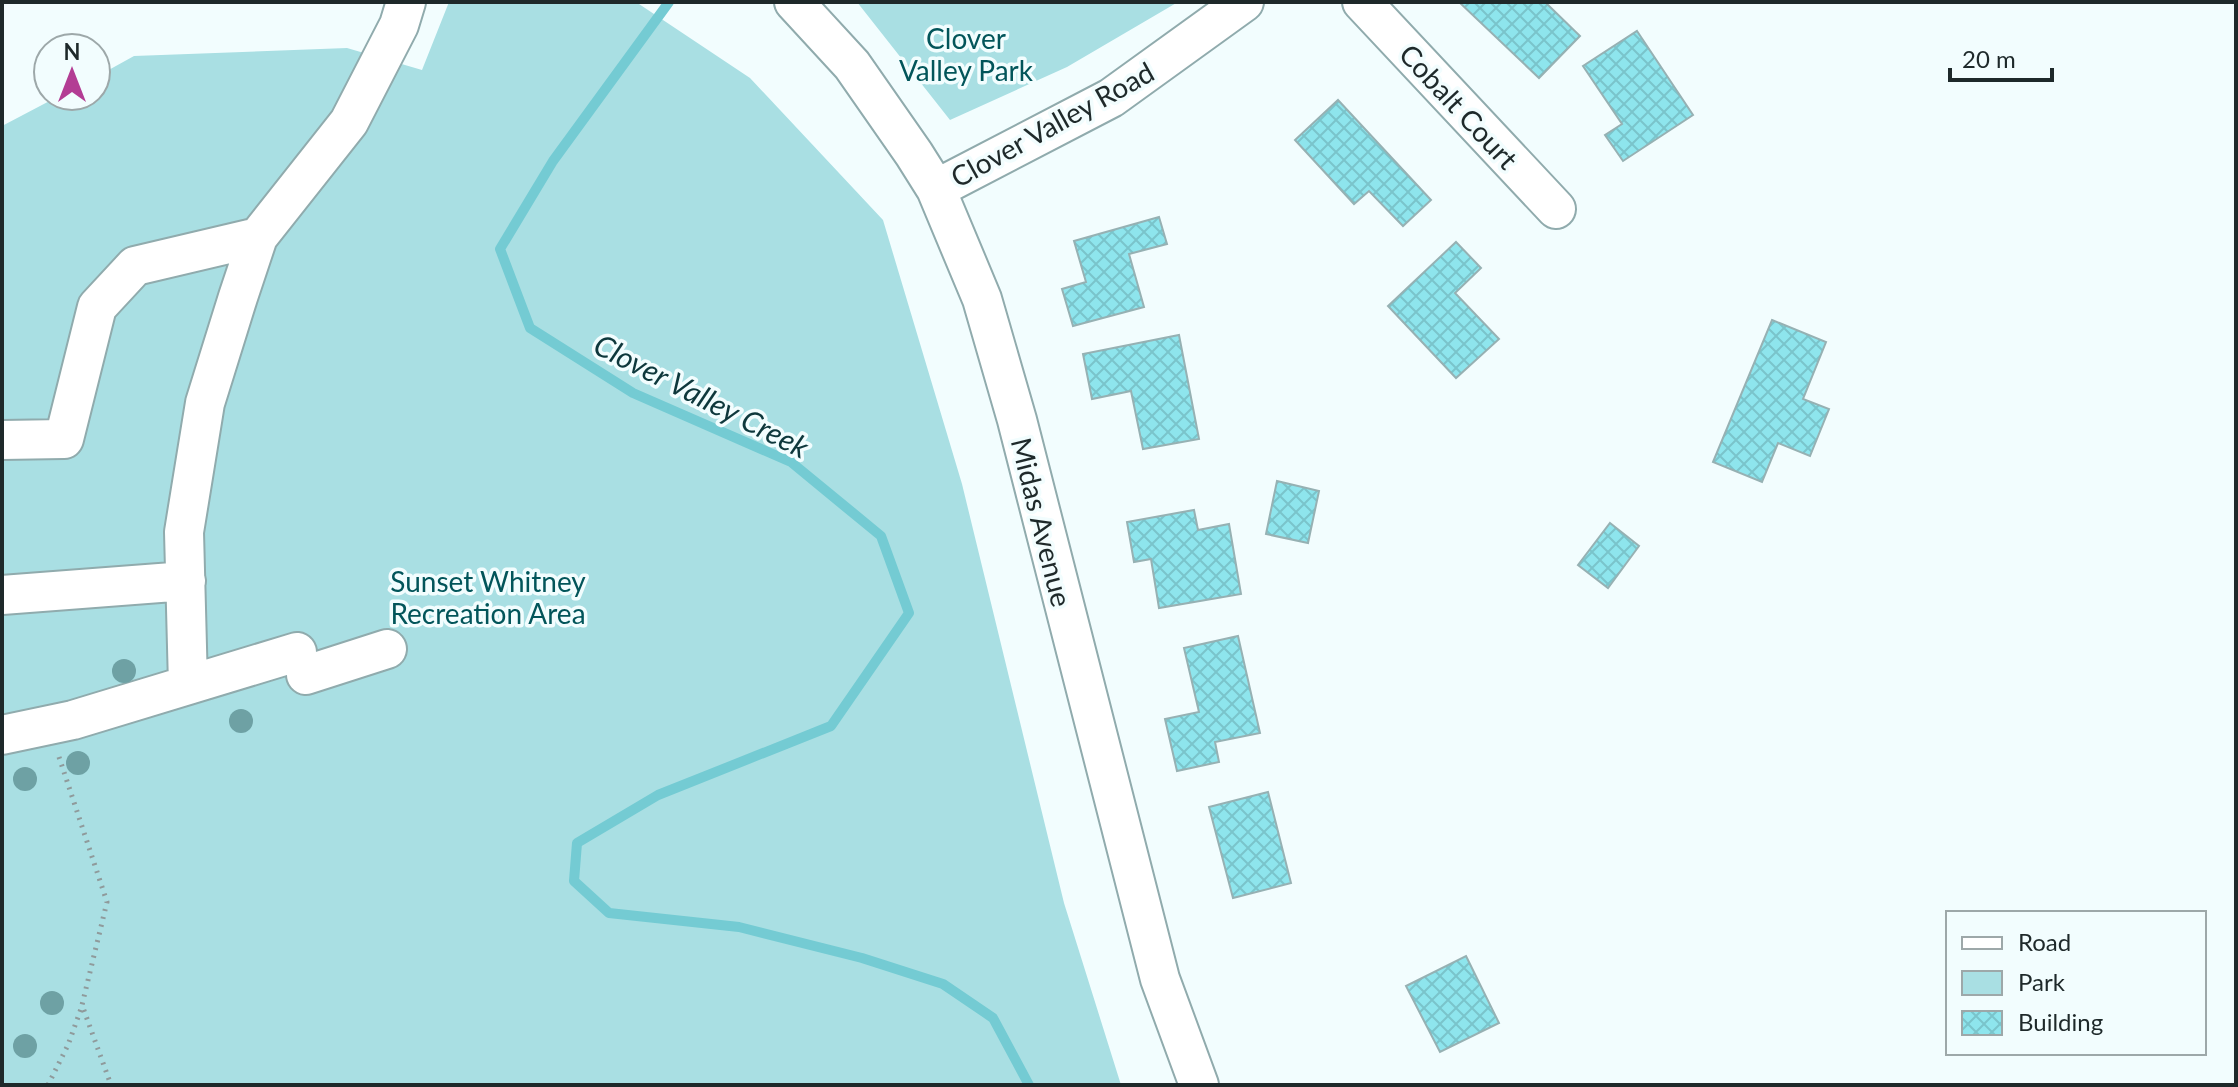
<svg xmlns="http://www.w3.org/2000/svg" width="2238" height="1087" font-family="Lato,sans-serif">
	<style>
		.green { fill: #a9dfe3 }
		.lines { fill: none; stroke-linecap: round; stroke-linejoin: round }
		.stream { stroke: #74cbd3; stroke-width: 10 }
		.building { fill: url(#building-cross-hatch); stroke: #96b1b3; stroke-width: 2 }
		.minor-casing { stroke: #90abad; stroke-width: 42 }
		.path { stroke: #8f9a9b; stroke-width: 5; stroke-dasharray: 2 6; stroke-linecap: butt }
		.minor { stroke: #fff; stroke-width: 38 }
		.tree { fill: #6ea1a4 }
		.labels { text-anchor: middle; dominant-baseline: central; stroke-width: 7; stroke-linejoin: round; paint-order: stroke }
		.park-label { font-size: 28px; fill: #02555a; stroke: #f2fdfe }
		.street-label { font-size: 28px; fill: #1e292a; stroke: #f2fdfe }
		.water-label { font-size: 30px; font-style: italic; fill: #0e383c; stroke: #f2fdfe }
	</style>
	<defs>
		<pattern id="building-cross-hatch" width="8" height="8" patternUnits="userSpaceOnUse" patternTransform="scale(2)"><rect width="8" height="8" fill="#8ee5ed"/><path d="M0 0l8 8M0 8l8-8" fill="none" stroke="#7ac4cb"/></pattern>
	</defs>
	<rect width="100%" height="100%" fill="#f2fdfe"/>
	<path class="green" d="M449,2H636L750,78L883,220L962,484L1064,903L1121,1085H2V126L59,96H96V77L134,56L347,48L422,70Z
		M857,2H1178L1067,67L950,120Z"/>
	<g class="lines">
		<path class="stream" d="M669,2L553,161L500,249L530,328L633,393L791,462L881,536L909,613L831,726L658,795L577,843L574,881L609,913L739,927L862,958L943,984L993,1018L1029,1085"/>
	</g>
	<path class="building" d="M1459,2H1545L1580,36L1539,78Z
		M1637,31L1693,115L1623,161L1605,135L1622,124L1583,66Z
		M1338,100L1431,200L1403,226L1369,191L1354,204L1295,140Z
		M1159,217L1167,244L1129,254L1144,307L1073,326L1062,289L1086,282L1074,241Z
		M1456,242L1481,268L1455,293L1499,339L1456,378L1388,306Z
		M1772,320L1826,342L1803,399L1829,409L1810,456L1778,443L1762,482L1713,462Z
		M1179,335L1199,439L1143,449L1131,391L1092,399L1083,354Z
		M1277,481L1319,491L1308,543L1266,534Z
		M1194,510L1198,530L1229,524L1241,594L1159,608L1151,559L1134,562L1127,522Z
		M1610,523L1639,546L1608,588L1578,565Z
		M1238,636L1260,733L1215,742L1219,762L1177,771L1165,719L1199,712L1184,648Z
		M1268,792L1291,883L1233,898L1209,807Z
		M1466,956L1499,1023L1440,1052L1406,986Z"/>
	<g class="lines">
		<defs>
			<path id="minor" d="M794,2L852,65L914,154L936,189L982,299L1017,420L1160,979L1199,1085
				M1362,2L1556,209
				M936,189L1111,98L1244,2
				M2,440L64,439L97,307L135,266L258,237
				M2,595L186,581
				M306,675L387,649
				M188,685L184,532L205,403L238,297L258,237L349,122L399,25L406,2
				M2,735L73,720L297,652"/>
		</defs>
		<use href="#minor" class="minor-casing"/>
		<path class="path" d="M59,757L107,902L82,1005L111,1085
			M48,1085L68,1045L82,1006"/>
		<use href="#minor" class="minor"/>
	</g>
	<g class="tree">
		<circle cx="124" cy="671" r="12"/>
		<circle cx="241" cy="721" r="12"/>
		<circle cx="78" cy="763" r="12"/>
		<circle cx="25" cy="779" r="12"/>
		<circle cx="52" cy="1003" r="12"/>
		<circle cx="25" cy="1046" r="12"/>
	</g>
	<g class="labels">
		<g class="park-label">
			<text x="966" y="38">Clover<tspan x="966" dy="32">Valley Park</tspan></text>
			<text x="488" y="581">Sunset Whitney<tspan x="488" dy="32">Recreation Area</tspan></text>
		</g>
		<g class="street-label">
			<text transform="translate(1459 106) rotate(47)">Cobalt Court</text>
			<text transform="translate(1052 124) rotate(-29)">Clover Valley Road</text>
			<text transform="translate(1042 522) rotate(76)">Midas Avenue</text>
		</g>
		<g class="water-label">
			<text transform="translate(702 395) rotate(27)">Clover Valley Creek</text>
		</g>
	</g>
	<rect width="2238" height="1087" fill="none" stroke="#1e292a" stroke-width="8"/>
	<rect x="1946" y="911" width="260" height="144" fill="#f2fdfe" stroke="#9da8a9" stroke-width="2"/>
	<rect x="1962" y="937" width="40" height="12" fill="#ffffff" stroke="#9da8a9" stroke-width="2"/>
	<text x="2018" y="951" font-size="24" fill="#1e292a">Road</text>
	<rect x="1962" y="971" width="40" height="24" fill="#a9dfe3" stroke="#9da8a9" stroke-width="2"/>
	<text x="2018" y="991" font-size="24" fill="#1e292a">Park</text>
	<rect x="1962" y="1011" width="40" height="24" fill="url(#building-cross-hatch)" stroke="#9da8a9" stroke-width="2"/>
	<text x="2018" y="1031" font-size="24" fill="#1e292a">Building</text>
	<g transform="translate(72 72)"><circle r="38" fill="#f2fdfe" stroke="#9da8a9" stroke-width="2"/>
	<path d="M0-6L14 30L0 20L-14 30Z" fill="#b33d94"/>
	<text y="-12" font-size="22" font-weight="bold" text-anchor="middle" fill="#1e292a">N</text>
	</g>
	<path d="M1950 68v12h102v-12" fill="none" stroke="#1e292a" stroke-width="4"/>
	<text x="1962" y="68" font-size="24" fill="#1e292a" stroke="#f2fdfe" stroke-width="6" paint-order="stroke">20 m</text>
</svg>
